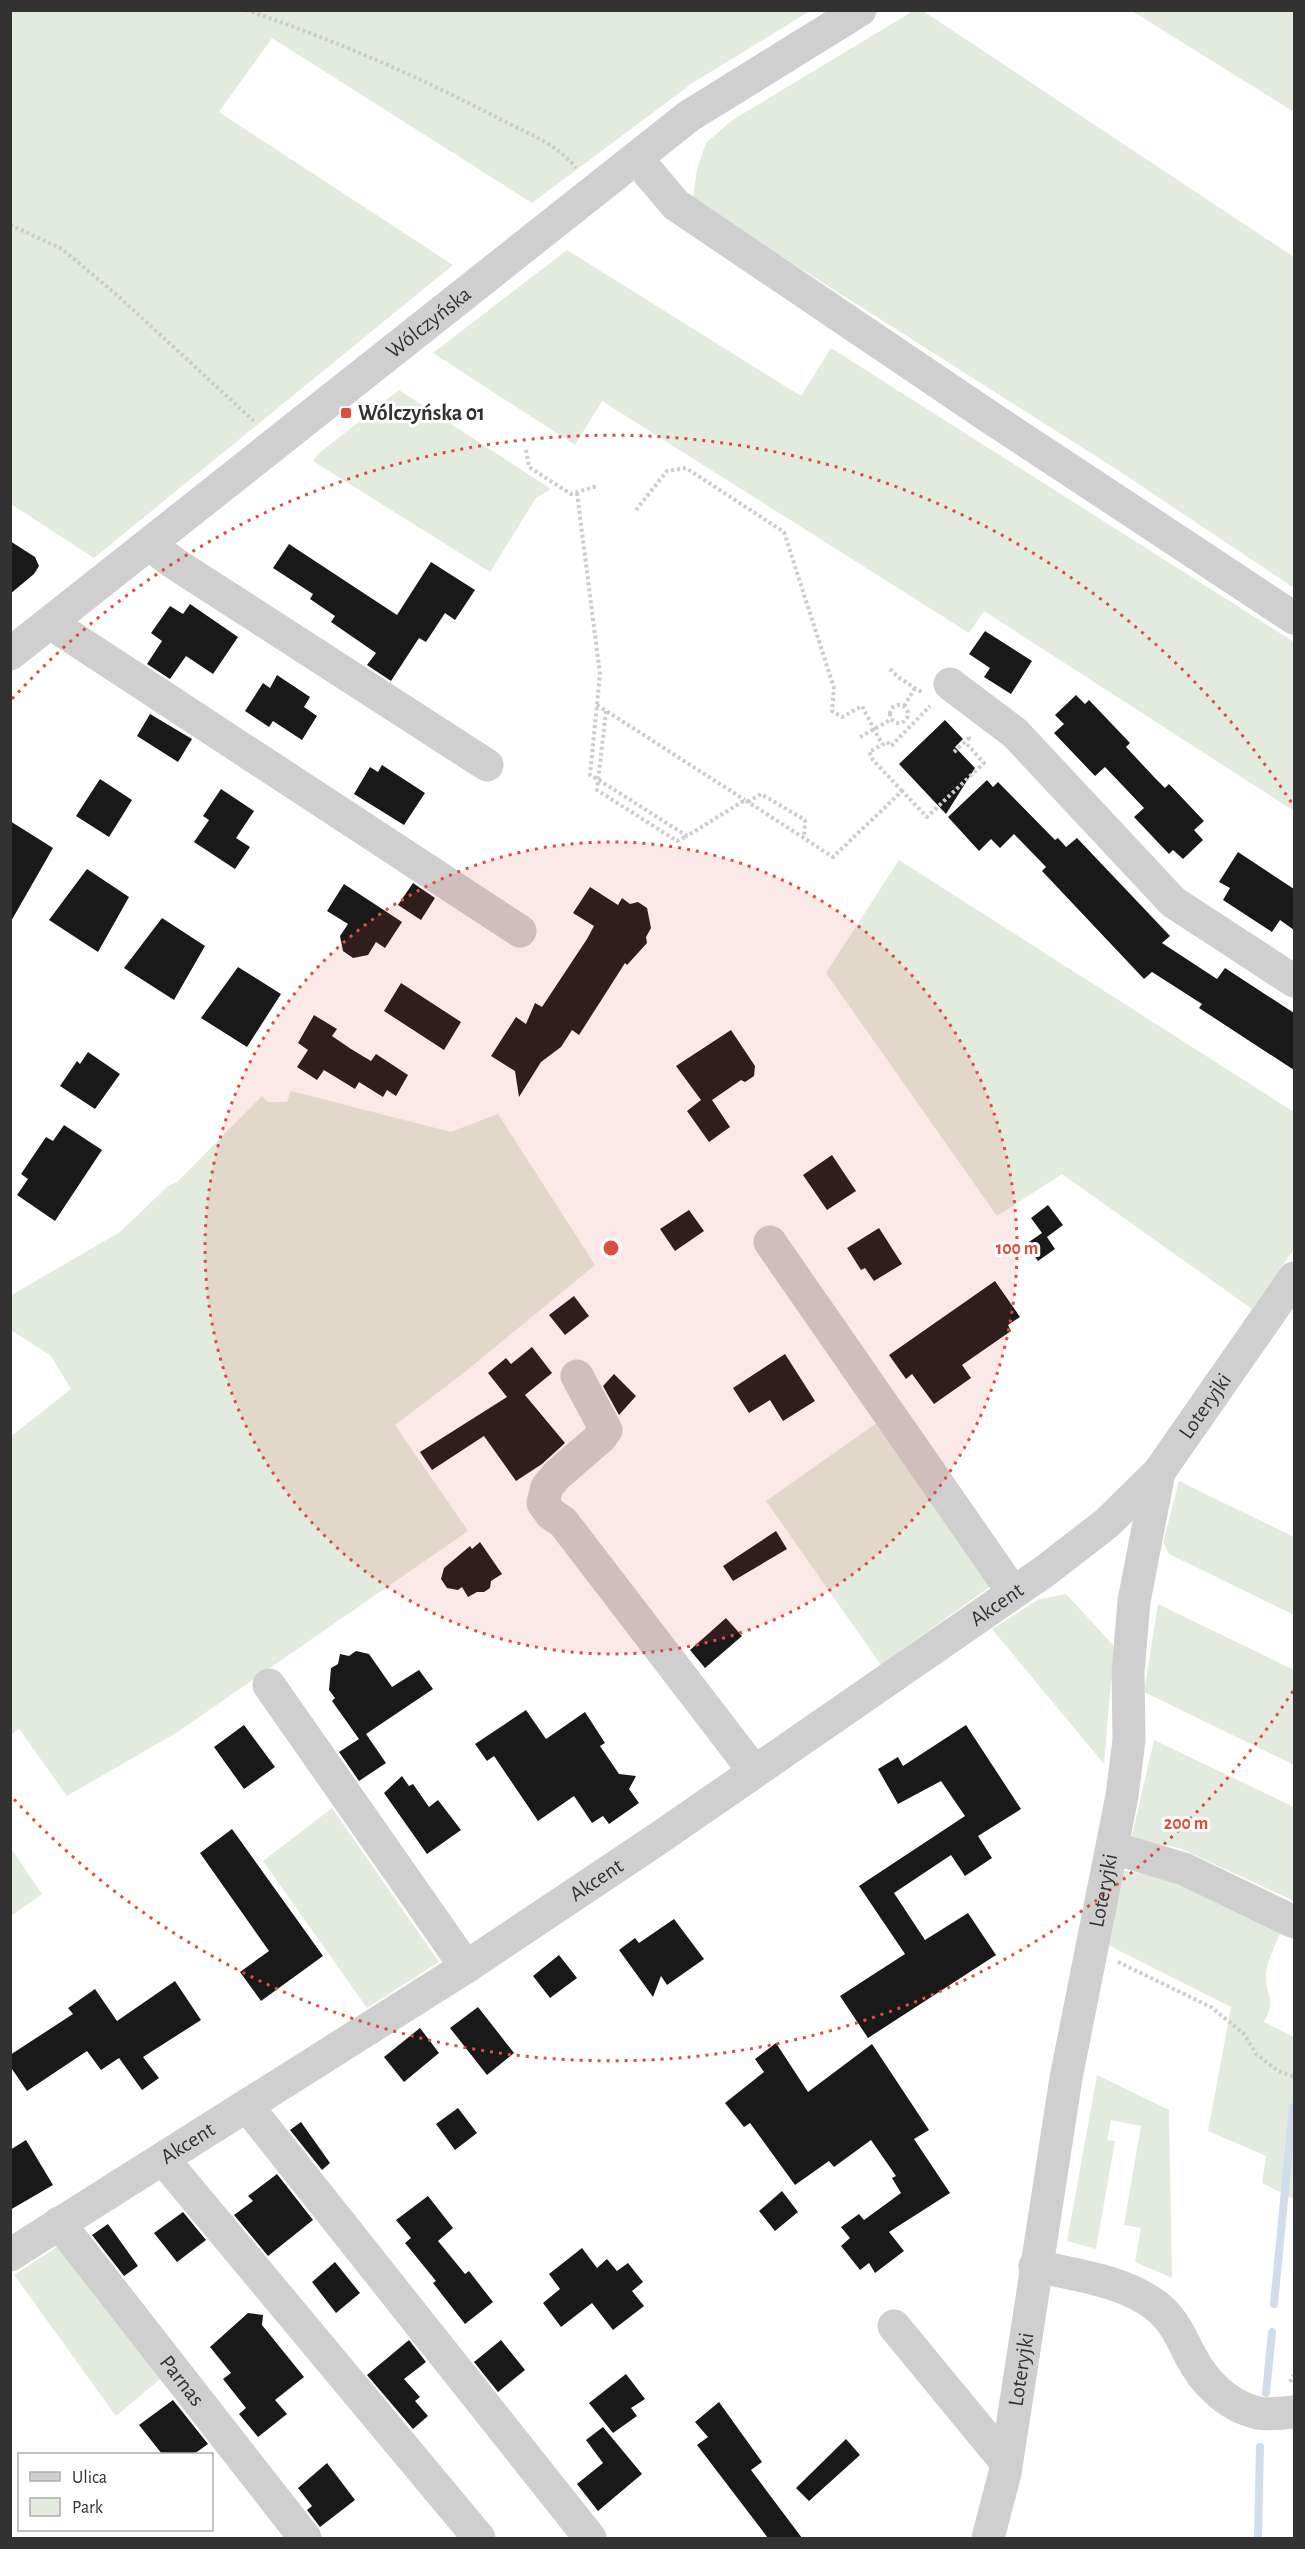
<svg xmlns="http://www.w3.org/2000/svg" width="1305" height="2549" font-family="'Alegreya Sans',sans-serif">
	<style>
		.green { fill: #e3ebdf }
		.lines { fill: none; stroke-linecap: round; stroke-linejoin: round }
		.stream { stroke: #d0ddec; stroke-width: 8 }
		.building { fill: #191919 }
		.path { stroke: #ccc; stroke-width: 4; stroke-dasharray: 3 3; stroke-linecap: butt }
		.minor { stroke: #cfcfcf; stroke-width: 33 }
		.ring { fill: none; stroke: #de4d40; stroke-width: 3; stroke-dasharray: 3 6 }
		.poi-dot { fill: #de4d40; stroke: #fff; stroke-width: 2 }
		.labels { text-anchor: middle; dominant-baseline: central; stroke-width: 6; stroke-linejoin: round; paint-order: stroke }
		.street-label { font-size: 22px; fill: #323232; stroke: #fff }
		.poi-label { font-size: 22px; font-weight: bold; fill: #323232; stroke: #fff; text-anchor: start }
		.centre { fill: #de4d40; stroke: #fff; stroke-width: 3 }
		.ring-label { font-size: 18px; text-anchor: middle; font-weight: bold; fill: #de4d40; stroke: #fff; stroke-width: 6; stroke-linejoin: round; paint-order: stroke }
	</style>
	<rect width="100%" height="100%" fill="#fff"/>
	<path class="green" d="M10,11L809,10L810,11L694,82L532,203L272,38L219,112L453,265L94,558L11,504Z
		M913,11H923L1294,257V588L1116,469L721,218L692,205L697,169L706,143L731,121Z
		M1132,11H1294V112Z
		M567,250L801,396L831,348L1294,642V811L984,611L969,633L602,401L575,445L433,353Z
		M399,390L551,489L536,498L490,572L313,461L318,454Z
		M899,860L1294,1112V1249L1252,1309L1062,1174L997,1216L826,973Z
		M291,1091L451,1132L498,1114L595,1265L466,1371L395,1425L468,1531L176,1733L67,1796L19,1729L11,1735L10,1437L71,1389L51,1356L11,1330L10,1296L120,1232L168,1186L177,1182L262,1096L267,1102H287Z
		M881,1420L995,1583L881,1665L766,1501Z
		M1179,1481L1294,1537V1615L1169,1554L1163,1542Z
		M1066,1594L1114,1646L1104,1764L992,1629L1039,1599Z
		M1158,1604L1294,1670V1765L1144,1692Z
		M1154,1740L1294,1807V1901L1179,1848L1131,1839Z
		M332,1808L439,1962L367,2008L263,1861Z
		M10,1847L42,1894L11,1916H10Z
		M1122,1870L1169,1879L1280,1933C1276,1946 1266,1961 1266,1975C1265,1999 1278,1995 1264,2022L1294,2037V2199L1262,2183L1266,2156L1208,2131L1231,2007L1104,1943Z
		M1097,2075L1169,2110L1172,2278L1135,2262L1141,2228L1124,2225L1141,2126L1111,2120L1107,2140L1115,2141L1096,2249L1067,2241Z
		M57,2247L165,2375L116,2416L14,2275Z"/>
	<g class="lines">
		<path class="stream" d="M1274,2304L1293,2107
			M1266,2393L1272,2332
			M1258,2538L1260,2447"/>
	</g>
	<path class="building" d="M10,541L35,557L39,566L34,574L10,594Z
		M289,544L397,615L431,562L475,590L455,620L445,613L426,642L419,638L391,681L367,665L376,653L331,622L335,616L310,599L313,594L273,568Z
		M190,604L238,637L213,674L186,656L170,679L147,664L162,641L151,633L170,606L183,614Z
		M985,631L1032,661L1011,694L984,677L990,668L969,654Z
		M277,675L310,697L304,707L317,716L302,740L273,721L269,727L245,711L263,683L270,688Z
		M1076,695L1085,704L1089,700L1130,743L1126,747L1154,777L1165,788L1169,784L1204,821L1194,830L1203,840L1183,859L1173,850L1169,854L1134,817L1144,808L1105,767L1095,776L1054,733L1064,724L1055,715Z
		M150,714L192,739L178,762L137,736Z
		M945,720L963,739L955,747L975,768L946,814L899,764Z
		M382,765L425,793L404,825L354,794L370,767L378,772Z
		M100,779L132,800L109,837L76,816Z
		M987,780L993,787L998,782L1055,840L1058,838L1066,847L1077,838L1170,936L1162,943L1217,979L1225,968L1294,1013V1070L1199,1008L1202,1004L1152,972L1144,979L1042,871L1046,867L1014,834L1000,848L991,839L979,851L948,817Z
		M221,789L254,811L236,838L250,847L235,869L194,842L209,820L203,816Z
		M10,821L53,848L10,923Z
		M1238,852L1294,889V930L1280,920L1272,932L1223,900L1230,888L1219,882Z
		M87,869L129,897L98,952L49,920Z
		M413,883L435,898L421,920L398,905Z
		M344,884L402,922L385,948L376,942L368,955L353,958L343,951L340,936L348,924L327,911Z
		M590,887L618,905L622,898L630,904L638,902L647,908L651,928L646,937L647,943L627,965L625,963L579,1035L572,1030L561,1047L541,1062L519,1097L515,1071L491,1056L516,1017L526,1024L535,1003L542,1007L587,939L594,926L573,913Z
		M162,918L205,946L174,1000L124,968Z
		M238,967L281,994L247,1047L201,1018Z
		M401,983L461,1022L444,1050L384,1011Z
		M314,1015L337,1029L332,1036L351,1049L371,1061L376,1054L408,1075L396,1096L387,1090L383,1097L359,1082L355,1089L324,1070L317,1080L297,1067L308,1050L298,1043Z
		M731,1030L755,1066L754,1076L745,1082L741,1080L712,1100L730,1127L709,1142L687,1111L701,1100L676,1066Z
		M88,1052L120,1074L95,1109L60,1086L77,1061L80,1064Z
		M64,1125L102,1150L55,1221L17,1195L28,1179L21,1174L46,1137L53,1141Z
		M832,1155L856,1191L827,1210L803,1175Z
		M1048,1205L1063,1225L1047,1237L1055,1249L1038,1261L1026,1244L1042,1233L1031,1218Z
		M689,1210L704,1231L675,1251L660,1229Z
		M879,1228L902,1264L874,1281L865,1268L861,1270L847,1248Z
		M995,1281L1020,1317L1008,1325L1011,1331L962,1365L971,1378L934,1404L912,1374L906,1379L889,1355Z
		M574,1296L589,1316L565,1335L549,1315Z
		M532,1347L552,1373L525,1395L565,1443L542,1464L516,1481L484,1436L432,1470L420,1452L507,1397L488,1373L506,1358L511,1364Z
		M785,1354L815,1401L783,1421L770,1400L749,1413L733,1388Z
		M614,1374L636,1396L619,1415L603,1386Z
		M776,1531L787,1549L733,1581L723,1566Z
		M480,1542L502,1574L491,1581L490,1588L484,1592H477L468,1597L462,1587L458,1590L447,1588L441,1579L444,1568L470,1546L472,1549Z
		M726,1618L742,1636L705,1668L690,1650Z
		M356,1651L369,1654L392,1687L419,1670L433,1689L366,1734L386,1763L359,1781L339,1752L359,1739L332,1701L335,1698L329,1690L331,1668L338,1664L340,1654L349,1656Z
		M526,1710L546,1739L585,1712L605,1743L600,1746L619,1774L636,1776L629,1789L639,1803L609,1824L603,1816L592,1823L574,1796L538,1821L494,1756L487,1761L475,1744Z
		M244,1725L275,1767L244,1789L214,1747Z
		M966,1725L1021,1809L978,1836L992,1858L965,1876L951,1855L894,1893L925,1940L968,1913L996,1955L868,2038L840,1996L905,1954L859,1886L965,1816L941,1781L898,1804L878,1769L898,1757L903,1766Z
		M402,1776L409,1786L413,1784L429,1807L438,1800L461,1830L427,1854L384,1793Z
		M232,1829L323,1956L261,2001L240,1972L269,1951L200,1853Z
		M674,1919L704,1959L667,1985L661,1976L653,1997L619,1950L635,1938L639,1943Z
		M559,1955L577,1978L550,1998L533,1976Z
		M175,1981L201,2020L143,2057L159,2078L142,2090L119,2058L101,2070L87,2051L27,2091L10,2066V2055L73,2014L68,2008L95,1989L117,2021Z
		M478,2007L514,2053L487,2075L450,2028Z
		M420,2028L439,2053L404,2082L384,2057Z
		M776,2043L808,2092L872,2044L929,2130L914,2139L950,2193L889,2232L904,2251L875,2273L869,2263L860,2270L841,2246L850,2238L841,2227L859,2214L864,2220L901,2193L892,2178L896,2176L871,2140L834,2167L829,2161L795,2185L750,2123L744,2127L725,2103L764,2072L755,2059Z
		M458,2108L477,2133L455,2150L436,2124Z
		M301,2122L330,2163L322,2170L290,2130Z
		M26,2140L53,2185L10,2210V2150Z
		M277,2174L313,2220L268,2256L234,2215L253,2201L248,2196Z
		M782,2191L798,2212L775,2231L759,2211Z
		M428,2196L453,2228L438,2241L465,2274L469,2271L493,2302L465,2324L433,2283L436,2281L405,2243L411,2238L396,2220Z
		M183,2212L206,2240L177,2262L154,2233Z
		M108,2224L138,2266L124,2276L92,2235Z
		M582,2248L597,2268L607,2259L617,2271L628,2263L643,2282L632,2291L644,2306L613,2330L592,2303L561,2327L543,2303L560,2289L549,2274Z
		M335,2262L360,2293L336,2313L312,2282Z
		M248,2313L263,2315L262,2325L304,2377L275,2400L287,2414L258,2437L239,2414L246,2408L223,2379L231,2373L210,2347Z
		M409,2340L426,2362L404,2379L420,2397L415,2401L428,2416L413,2429L367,2375Z
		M501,2340L525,2370L498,2392L474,2362Z
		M626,2374L645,2399L631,2408L637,2416L613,2433L589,2403Z
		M173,2400L208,2444L194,2454H162L139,2425Z
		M719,2402L762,2462L751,2470L802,2538H768L697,2445L708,2437L695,2422Z
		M603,2427L642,2474L598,2511L577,2484L603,2463L586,2440Z
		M846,2439L860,2455L809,2501L796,2488Z
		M327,2463L355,2500L320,2527L307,2510L312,2506L298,2488Z"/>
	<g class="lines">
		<path class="path" d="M246,10C335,40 422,78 504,121C531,135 557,144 576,168
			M10,225L62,249L117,295L256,423
			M526,450L529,467L571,494L597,486
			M577,493L600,674L590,775L599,780L687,836L745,800L833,857L902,791L927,817L984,763L965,742
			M636,510L667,471L686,468L784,532L834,688L832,711L842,717L862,706L882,744
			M890,669L898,677L923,693
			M890 714a9 9 0 1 1 18 0a9 9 0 1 1-18 0Z
			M597,705L745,800
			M904,706L915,688
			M606,711L597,790L677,841L687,836
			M860,737L892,719
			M954,752L969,738L966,736
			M902,791L873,760L869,752L887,742L891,746L930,706
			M748,802L761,794L805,820L804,838
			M1118,1962L1211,2007L1244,2034L1256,2054L1278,2071L1294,2077
			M1290,2382L1294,2375"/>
		<g class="minor">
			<path d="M637,159L676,205L988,416L1294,618"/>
			<path d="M150,545L174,563L487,765"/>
			<path d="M53,621L64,632L520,931"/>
			<path id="s1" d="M10,654L689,116L860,10"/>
			<path d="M950,684L1015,733L1173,902L1294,981"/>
			<path d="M770,1242L1012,1591"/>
			<path d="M577,1376L606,1430L601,1437L557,1475L547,1487L543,1503L551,1514L563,1522L754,1771"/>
			<path d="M269,1685L466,1967"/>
			<path d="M1113,1848L1184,1869L1294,1922"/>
			<path d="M247,2106L590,2538"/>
			<path d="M163,2159L479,2538"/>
			<path id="s2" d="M59,2223L305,2538"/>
			<path id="s3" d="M10,2255L466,1967L656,1840L1045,1571L1107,1523L1159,1472"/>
			<path d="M1035,2266C1076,2275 1128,2281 1160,2309C1174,2321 1182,2339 1190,2355C1204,2382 1227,2406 1258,2413C1269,2415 1283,2413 1294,2412"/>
			<path d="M894,2326L1006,2462"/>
			<path id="s4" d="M988,2538L1005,2473L1066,2078L1122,1796L1129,1740L1128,1673L1134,1601L1159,1472L1294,1278"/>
		</g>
	</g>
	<circle cx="611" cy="1248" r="406" fill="#de4d40" fill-opacity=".12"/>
	<g class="ring">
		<circle cx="611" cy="1248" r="406"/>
		<path d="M1293 1691A813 813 0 0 1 12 1797M12 699A813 813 0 0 1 1293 805"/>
	</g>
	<rect class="poi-dot" x="340" y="407" width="12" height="12" rx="3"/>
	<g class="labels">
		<g class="street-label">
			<text stroke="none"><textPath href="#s1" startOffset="534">Wólczyńska</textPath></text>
			<text stroke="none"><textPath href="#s4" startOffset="1162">Loteryjki</textPath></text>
			<text stroke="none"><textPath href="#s3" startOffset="1182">Akcent</textPath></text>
			<text stroke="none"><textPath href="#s3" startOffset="696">Akcent</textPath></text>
			<text stroke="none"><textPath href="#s4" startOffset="658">Loteryjki</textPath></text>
			<text stroke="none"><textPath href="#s3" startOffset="210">Akcent</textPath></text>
			<text stroke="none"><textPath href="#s4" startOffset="172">Loteryjki</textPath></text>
			<text stroke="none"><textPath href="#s2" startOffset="200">Parnas</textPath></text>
		</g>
		<g class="poi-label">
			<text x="358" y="413">Wólczyńska 01</text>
		</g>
	</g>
	<circle cx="611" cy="1248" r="9" class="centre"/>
	<g class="ring-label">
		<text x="1017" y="1254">100 m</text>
		<text x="1186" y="1829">200 m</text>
	</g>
	<rect width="1305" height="2549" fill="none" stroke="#323232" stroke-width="24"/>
	<rect x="18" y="2453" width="195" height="78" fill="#ffffff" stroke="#adadad" stroke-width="1.5"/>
	<rect x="30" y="2472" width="30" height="9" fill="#cfcfcf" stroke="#adadad" stroke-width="1.5"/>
	<text x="72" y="2483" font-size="18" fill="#323232">Ulica</text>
	<rect x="30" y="2498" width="30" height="18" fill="#e3ebdf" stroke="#adadad" stroke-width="1.5"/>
	<text x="72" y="2513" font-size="18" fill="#323232">Park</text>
</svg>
